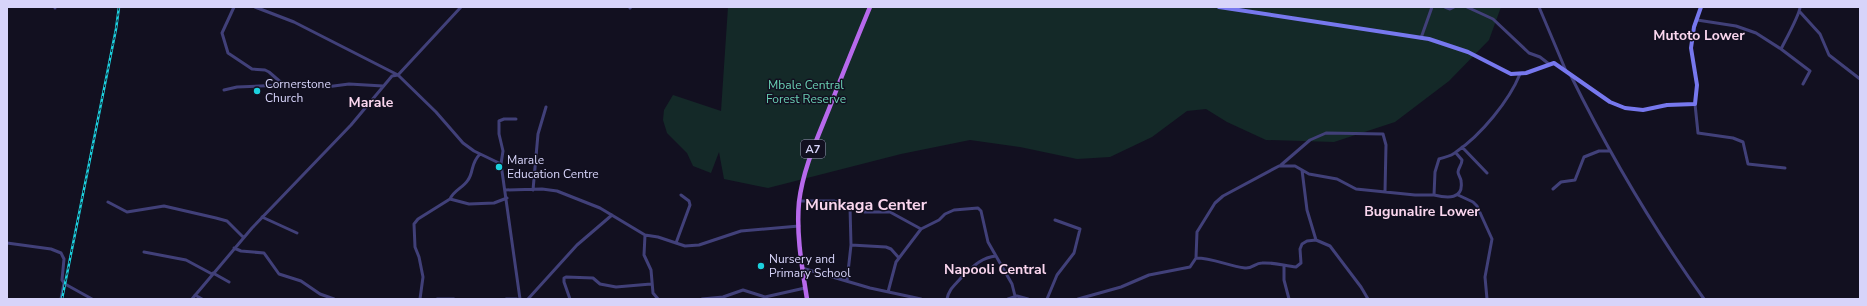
<svg xmlns="http://www.w3.org/2000/svg" width="1867" height="306" font-family="'Nunito Sans',sans-serif">
	<style>
		.green { fill: #142928 }
		.lines { fill: none; stroke-linecap: round; stroke-linejoin: round }
		.street { stroke: #414079; stroke-width: 3 }
		.secondary { stroke: #7778ee; stroke-width: 4 }
		.primary { stroke: #b769ec; stroke-width: 4.5 }
		.rail-casing { stroke: #1cd1de; stroke-width: 2.5 }
		.rail { stroke: #121020; stroke-width: 1; stroke-dasharray: 3; stroke-linecap: butt }
		.poi-dot { fill: #1cd1de; stroke: #121020; stroke-width: 1.5 }
		.labels { text-anchor: middle; dominant-baseline: central; stroke-width: 3; stroke-linejoin: round; paint-order: stroke }
		.shield { fill: #121020; stroke: #9c99b9; stroke-width: 1 }
		.shield-label { font-size: 11px; font-weight: bold; fill: #d7d4fa }
		.poi-label { font-size: 12px; fill: #d7d4fa; stroke: #121020; text-anchor: start }
		.park-label { font-size: 12px; fill: #69d0b3; stroke: #121020 }
		.quarter-label { font-size: 14px; font-weight: bold; fill: #fad6ee; stroke: #121020 }
		.district-label { font-size: 16px; font-weight: bold; fill: #fad6ee; stroke: #121020 }
	</style>
	<rect width="100%" height="100%" fill="#121020"/>
	<path class="green" d="M728,7H1501L1489,40L1449,81L1395,122L1334,142L1266,140L1227,122L1206,109L1187,111L1152,137L1110,157L1077,159L1020,147L970,140L901,154L768,188L724,179L719,152L711,173L693,166L687,153L667,133L663,120L664,110L673,95L721,111Z"/>
	<g class="lines">
		<path class="street" d="M234,7L222,33L228,53L252,69L265,70L269,72L284,85L301,83L316,84L326,87L349,84L383,86
			M255,7L294,22L398,75L436,112L463,143L474,151L501,164L520,299
			M1445,7L1450,9L1454,7
			M1467,7L1493,19L1529,53L1540,57L1549,64
			M1539,7L1566,71
			M55,8V7
			M630,8L631,7
			M1800,12L1820,34L1829,55L1860,79
			M1697,20L1736,26L1756,33L1781,49L1810,71L1803,84
			M1421,38L1432,7
			M1781,49C1785,41 1800,14 1800,7
			M1570,74C1609,153 1653,228 1704,299
			M224,90L237,87L284,85
			M1695,104L1698,133L1733,138L1743,142L1748,164L1785,168
			M1462,147L1487,173
			M501,164L503,151L499,134V121L504,119H516
			M1281,165L1310,140L1326,133L1383,134L1386,145L1385,192
			M1302,170L1307,210L1316,240
			M1553,189L1561,182L1575,180L1584,157L1599,151H1610
			M505,190L542,189L557,191L600,208L645,235L658,237L685,246L699,245L741,231L799,226
			M533,190L538,134L546,107
			M1434,195C1447,198 1464,200 1461,181C1461,178 1458,175 1458,172C1458,168 1462,165 1462,160L1456,153
			M1458,195L1473,202L1477,206L1492,239L1485,277L1487,299
			M450,199C454,190 463,188 468,180C474,172 470,164 480,154
			M799,201H834L865,212H890L921,229
			M108,202L127,212L164,206L216,218L227,221L243,237
			M262,217L297,233
			M645,235L644,255L651,270L653,293L658,299
			M7,243L51,249L61,253L64,259L62,280L65,284L92,299
			M676,243L690,205L689,201L681,195
			M851,245L886,247L891,249L899,258
			M234,248L241,251L264,253L279,274L301,281L320,294L334,299
			M144,252L186,260L212,274
			M1196,258C1213,258 1228,266 1245,268C1252,269 1255,263 1262,263C1273,262 1285,266 1296,267L1301,263L1300,249L1302,244L1307,241L1316,240L1330,246L1361,287L1368,299
			M1284,266V280L1289,299
			M802,268L870,288L921,299
			M213,273L229,282
			M847,281L851,245L850,207
			M888,292L896,262L921,229L939,220L945,214L954,210L978,208L981,211L988,242L1012,284L1015,296
			M195,295L202,299
			M61,299L64,283
			M192,299L252,228L351,125L392,76L398,75L461,7
			M420,299L423,277L419,257L415,247L414,224L418,219L450,199L469,204L494,203L507,198
			M437,299H454
			M506,299H517
			M528,299L577,245L612,215
			M570,299L564,282V278L566,277L593,278L600,284L616,287L651,284
			M702,299L723,297L743,290L765,297L805,288
			M947,299C949,289 954,286 961,278C972,268 979,258 996,256
			M1008,299L1017,296L1028,299
			M1047,299L1057,275L1074,253L1080,229L1055,220
			M1078,299L1121,287L1149,275L1190,267L1196,258L1197,232L1215,203L1223,196L1279,166H1295L1309,174L1337,179L1356,189L1415,195H1434L1435,172L1439,159C1445,157 1452,156 1456,152C1481,135 1509,101 1520,74"/>
		<path class="secondary" d="M1219,7L1429,39L1468,52L1511,74L1526,73L1554,63L1610,102L1625,108L1643,110L1667,105L1695,104L1697,85L1691,48L1694,27L1701,7"/>
		<path class="primary" d="M807,299C802,267 796,234 799,202C803,169 817,139 829,109C842,75 856,41 870,7"/>
		<defs>
			<path id="rail" d="M62,299L116,29L119,7"/>
		</defs>
		<use href="#rail" class="rail-casing"/>
		<use href="#rail" class="rail"/>
	</g>
	<g class="poi-dot">
		<circle cx="257" cy="91" r="4"/>
		<circle cx="499" cy="167" r="4"/>
		<circle cx="761" cy="266" r="4"/>
	</g>
	<g class="labels">
		<rect class="shield" x="801" y="140" width="24" height="18" rx="3"/>
		<g class="shield-label">
			<text x="813" y="149">A7</text>
		</g>
		<g class="poi-label">
			<text x="265" y="84">Cornerstone<tspan x="265" dy="14">Church</tspan></text>
			<text x="507" y="160">Marale<tspan x="507" dy="14">Education Centre</tspan></text>
			<text x="769" y="259">Nursery and<tspan x="769" dy="14">Primary School</tspan></text>
		</g>
		<g class="park-label">
			<text x="806" y="85">Mbale Central<tspan x="806" dy="14">Forest Reserve</tspan></text>
		</g>
		<g class="quarter-label">
			<text x="1699" y="35">Mutoto Lower</text>
			<text x="371" y="102">Marale</text>
			<text x="1422" y="211">Bugunalire Lower</text>
			<text x="995" y="269">Napooli Central</text>
		</g>
		<g class="district-label">
			<text x="866" y="205">Munkaga Center</text>
		</g>
	</g>
	<rect width="1867" height="306" fill="none" stroke="#d7d4fa" stroke-width="16"/>
</svg>
